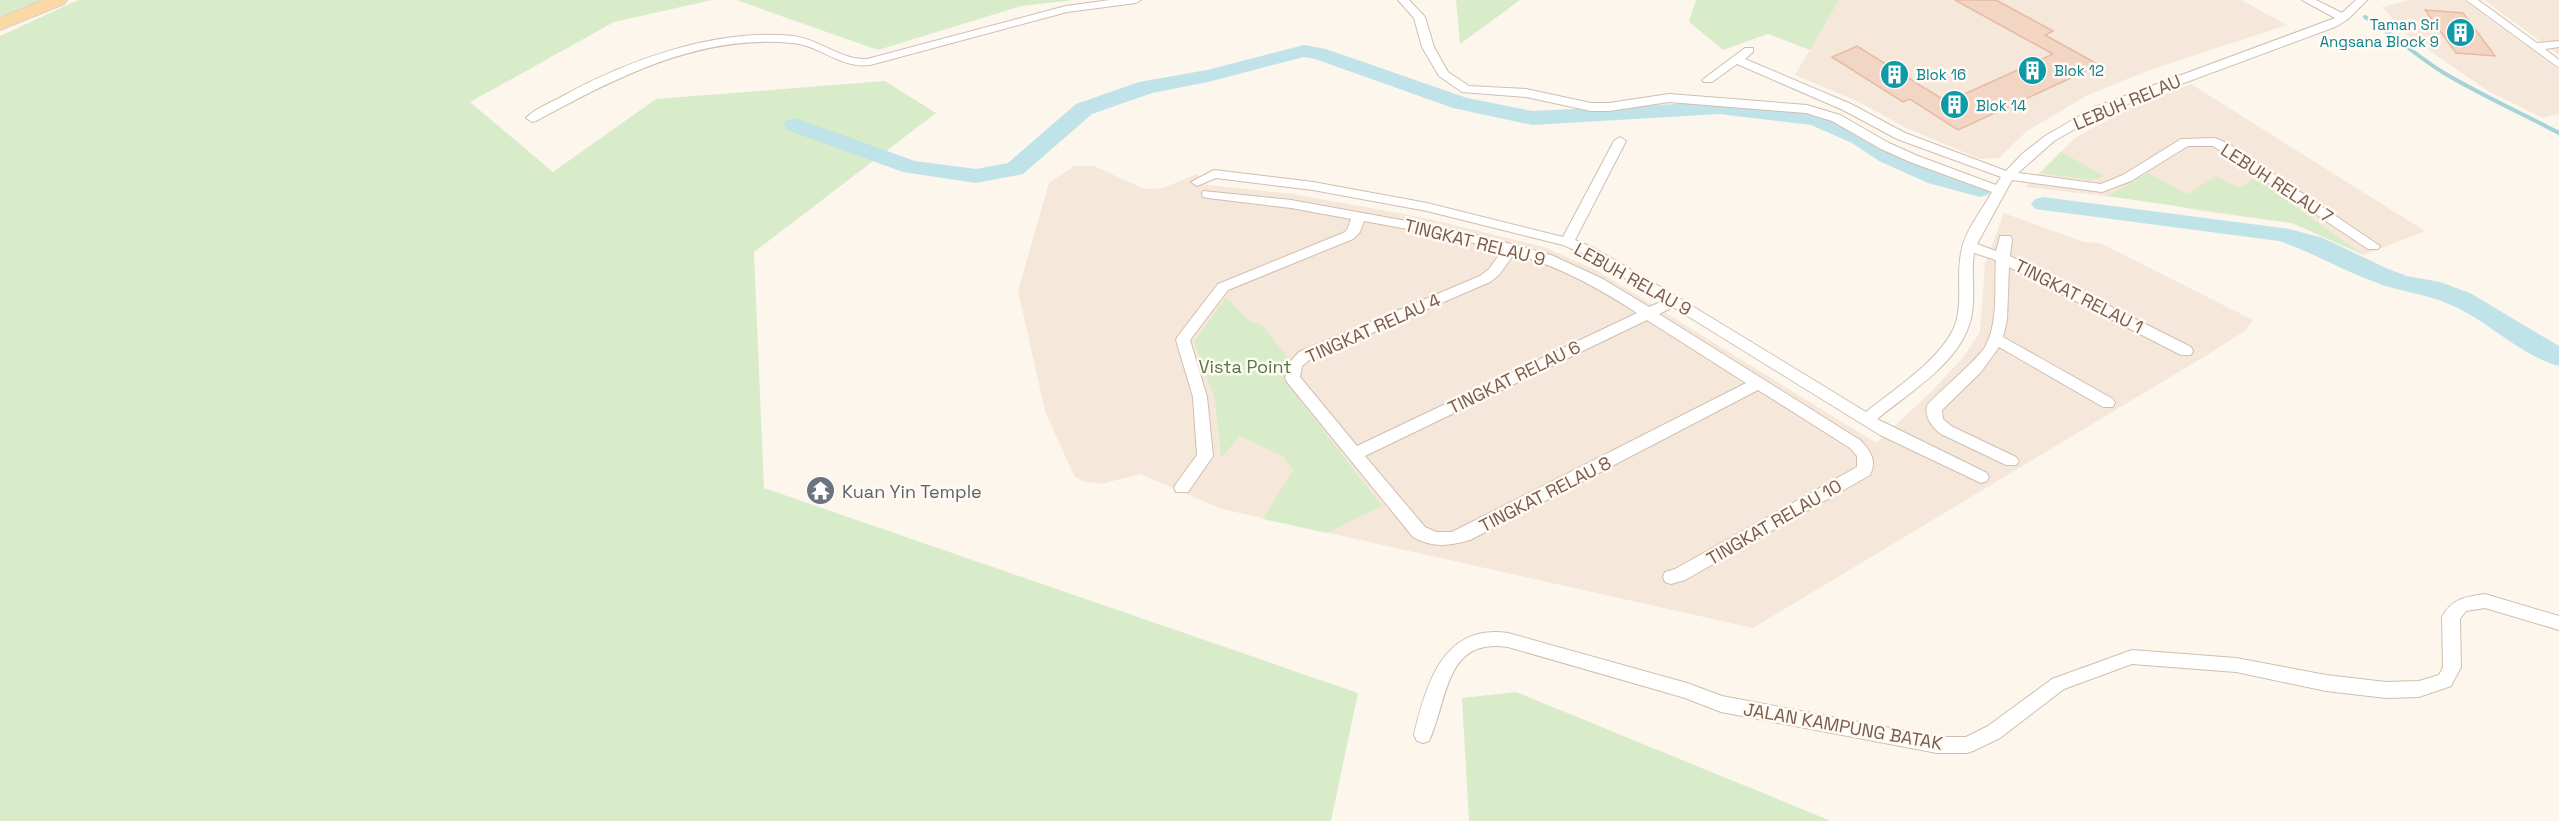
<svg xmlns="http://www.w3.org/2000/svg" width="2559" height="821" font-family="'Space Grotesk',sans-serif">
	<style>
		.residential { fill: #f5e8da }
		.green { fill: #d8ecc9 }
		.lines { fill: none; stroke-linecap: round; stroke-linejoin: round }
		.stream { stroke: #a5d3da; stroke-width: 4 }
		.river { fill: #bfe3e8; fill-rule: evenodd }
		.building { fill: #f3d5c3; stroke: #e6bba3; stroke-width: 1.5 }
		.minor-casing { stroke: #d1beb0; stroke-width: 2 }
		.primary-casing { stroke: #dad1cd; stroke-width: 2 }
		.minor { fill: #fff; fill-rule: evenodd }
		.primary { fill: #fbd9a5; fill-rule: evenodd }
		.labels { text-anchor: middle; dominant-baseline: central; stroke-width: 5; stroke-linejoin: round; paint-order: stroke }
		.far-culture-label { font-size: 15px; fill: #0d838f; stroke: #fffaf3; text-anchor: start }
		.street-label { font-size: 18px; fill: #7a5c4d; stroke: #fffaf3 }
		.park-label { font-size: 18px; fill: #537a41; stroke: #fffaf3 }
		.worship-label { font-size: 18px; fill: #5b616d; stroke: #fffaf3; text-anchor: start }
	</style>
	<rect width="100%" height="100%" fill="#fdf6ec"/>
	<path class="residential" d="M1839,0H2241L2287,25L2147,71L2088,95L2027,131L1999,158L1980,159L1904,127L1859,102L1795,75Z
		M2409,0H2463L2559,70V114L2543,118L2488,91L2407,35L2382,7Z
		M2484,0H2559V55Z
		M2191,84L2425,231L2364,255L2292,223L2200,211L2159,202L2025,187L2075,138L2129,108Z
		M1074,166H1094L1144,189L1163,188L1197,174L1208,185L1293,194L1425,218L1544,247L1596,270L1876,443L1932,391L1964,356L1980,332L1985,264L2004,213L2084,242L2100,243L2253,320L2245,331L2207,355L1753,628L1222,509L1140,474L1101,484L1082,481L1074,476L1045,411L1018,291L1049,183Z"/>
	<path class="green" d="M0,0H49L0,23Z
		M78,0H712L614,22L470,102L553,172L656,99L885,81L936,113L754,252L764,488L1358,693L1331,821H0V36Z
		M736,0H1074L1021,6L878,50Z
		M1456,0H1520L1460,44Z
		M1696,0H1839L1810,50L1768,34L1723,50L1689,22Z
		M2061,152L2105,176L2092,180L2040,173Z
		M2148,173L2187,194L2216,176L2239,188L2255,178L2364,255L2292,223L2107,196Z
		M1226,297L1250,322L1261,324L1289,359L1283,372L1285,381L1382,506L1327,533L1263,519L1293,470L1284,457L1240,436L1221,458L1215,399L1194,342Z
		M1516,692L1831,821H1469L1462,698Z"/>
	<g class="lines">
		<path class="stream" d="M2365,17C2393,34 2416,56 2444,73C2481,95 2521,113 2559,133"/>
		<path class="river" d="M1304,45L1326,49L1467,98L1532,111L1719,102L1812,112L1838,119L1868,133L1895,151L1944,173L1988,185L1992,190L1988,195L1980,197L1928,183L1879,161L1852,143L1811,125L1719,114L1532,125L1453,108L1315,59L1304,57L1208,82L1152,93L1092,114L1023,174L976,183L903,172L787,130L784,125L787,120L795,118L915,161L976,169L1008,163L1076,104L1139,82L1207,70Z
			M2043,197L2289,229L2323,238L2388,269L2407,276L2440,282L2470,293L2559,346V366C2519,355 2489,321 2451,305C2426,293 2398,292 2372,281C2340,269 2312,252 2279,241L2035,209L2031,204L2035,199Z"/>
	</g>
	<path class="building" d="M1955,0H1996L2053,31L2045,35L2099,65L1958,130L1910,99L1903,102L1832,57L1857,46L1947,102L2053,54Z
		M2425,10L2463,13L2495,56L2456,53Z"/>
	<g class="lines">
		<defs>
			<path id="minor" d="M1110,0H1141L1136,3L1067,12L870,65C840,69 820,45 792,43C698,34 616,78 536,121L532,122L526,118C534,109 550,103 561,97C627,60 717,28 793,36C819,39 840,60 867,59L1066,6Z
				M1398,0H1409L1425,17L1434,47L1448,72L1469,86L1526,89L1591,103H1609L1669,94L1807,105L1840,115L1889,143L1918,156L1996,185L2001,177L1897,139L1843,110L1737,64L1712,82H1704L1702,80L1745,48H1753V52L1745,59L1851,104L1905,133L2006,171L2022,154L2045,136L2095,107L2335,18L2302,0H2316L2342,13L2356,0H2367L2347,20L2335,27L2103,113L2054,141L2018,173L2101,184L2123,175L2181,139L2215,138L2229,144L2380,246L2378,249H2368L2213,146H2188L2131,181L2102,192L2012,180L1977,244L1996,251L2000,236H2010L2012,239L2010,256L2191,347L2193,351L2191,355H2181L2009,267L2007,320L2003,337L2113,399L2115,403L2113,407H2103L1999,347L1981,372L1942,410L1943,419L1951,426L2016,457L2019,461L2016,465H2006L1941,434C1933,428 1924,417 1927,406C1928,401 1976,362 1985,347C1999,323 1994,287 1996,260L1974,253C1971,273 1975,293 1972,313C1965,360 1911,391 1877,419L1987,473L1989,477L1987,481L1981,483L1880,435L1673,307L1659,314L1860,440C1871,451 1877,461 1870,475L1685,580L1671,584L1665,582L1663,577L1665,572L1675,569L1857,467V456L1850,448L1758,390L1470,540C1449,546 1433,548 1413,537L1287,382L1285,378L1288,364L1299,352L1480,276L1489,269L1502,251L1456,238L1364,221L1360,232L1353,239L1228,290L1190,340L1207,397L1213,456L1188,492H1176L1174,488L1176,484L1197,455L1193,397L1176,340L1178,336L1218,284L1343,233L1347,230L1351,219L1291,208L1208,198L1203,197L1202,194L1203,191L1291,200L1456,230L1511,244L1551,255L1603,279L1649,307L1663,301L1584,254L1563,245L1427,211L1313,190L1216,178L1197,186L1191,182L1214,170L1313,182L1427,203L1563,237L1614,141L1620,137L1626,141L1575,240L1594,248L1679,298L1866,412C1893,390 1937,362 1953,330C1964,306 1956,278 1961,253C1965,230 1981,212 1992,192L1910,162L1881,149L1832,121L1806,113L1669,102L1609,111H1591L1526,97L1462,92L1439,76L1422,47L1414,18ZM1514,254C1559,266 1598,288 1637,313L1357,446L1300,377L1302,366L1309,360L1490,282L1499,275ZM1647,320L1746,383L1452,532H1436L1425,527L1365,456Z
				M2466,0H2478L2537,43L2559,41V47L2545,49L2559,60V68Z
				M2485,594L2559,616V630L2485,608L2466,611L2460,619L2461,667L2451,686L2419,697L2386,698L2326,691L2236,672L2132,664L2064,689L2000,738L1973,751L1967,753H1937L1721,712L1685,698L1508,647C1444,637 1448,701 1429,741L1423,743L1417,741L1414,735C1426,685 1443,623 1508,633L1687,683L1722,696L1937,737H1966L1988,726L2052,679L2132,650L2236,658L2326,675L2386,682L2419,681L2439,675L2443,667L2442,617C2452,598 2466,597 2485,594Z"/>
			<path id="primary" d="M43,0H67L64,4L0,30V18Z"/>
		</defs>
		<use href="#minor" class="minor-casing"/>
		<use href="#primary" class="primary-casing"/>
		<use href="#minor" class="minor"/>
		<use href="#primary" class="primary"/>
	</g>
	<defs>
		<symbol id="building-disc" viewBox="-11 -11 22 22"><circle r="9.5" fill="#0f9aa8" stroke="#fffaf3"/><path d="M-4-6H4V6H1V3H-1V6H-4ZM-2.5-4.3h1.7v1.8h-1.7ZM.8-4.3h1.7v1.8H.8ZM-2.5-1h1.7V.8h-1.7ZM.8-1h1.7V.8H.8Z" fill="#fff"/></symbol>
		<symbol id="temple-disc" viewBox="-11 -11 22 22"><circle r="9.5" fill="#6b7280" stroke="#fffaf3"/><path d="M0-6L5-2H3V0L6.5 2.5H4V6H1.5V3h-3V6H-4V2.5H-6.5L-3 0V-2H-5Z" fill="#fff"/></symbol>
	</defs>
	<g fill-rule="evenodd">
		<use href="#building-disc" x="2444" y="16" width="33" height="33"/>
		<use href="#building-disc" x="2016" y="54" width="33" height="33"/>
		<use href="#building-disc" x="1878" y="58" width="33" height="33"/>
		<use href="#building-disc" x="1938" y="88" width="33" height="33"/>
		<use href="#temple-disc" x="804" y="474" width="33" height="33"/>
	</g>
	<g class="labels">
		<g class="far-culture-label">
			<text x="2439" y="24" text-anchor="end">Taman Sri<tspan x="2439" dy="17">Angsana Block 9</tspan></text>
			<text x="2054" y="70">Blok 12</text>
			<text x="1916" y="74">Blok 16</text>
			<text x="1976" y="105">Blok 14</text>
		</g>
		<g class="street-label">
			<text transform="translate(2127 102) rotate(-23)">LEBUH RELAU</text>
			<text transform="translate(2277 183) rotate(33)">LEBUH RELAU 7</text>
			<text transform="translate(1475 242) rotate(14)">TINGKAT RELAU 9</text>
			<text transform="translate(1633 279) rotate(29)">LEBUH RELAU 9</text>
			<text transform="translate(2079 296) rotate(27)">TINGKAT RELAU 1</text>
			<text transform="translate(1373 328) rotate(-24)">TINGKAT RELAU 4</text>
			<text transform="translate(1514 377) rotate(-26)">TINGKAT RELAU 6</text>
			<text transform="translate(1545 494) rotate(-27)">TINGKAT RELAU 8</text>
			<text transform="translate(1774 522) rotate(-30)">TINGKAT RELAU 10</text>
			<text transform="translate(1843 726) rotate(10)">JALAN KAMPUNG BATAK</text>
		</g>
		<g class="park-label">
			<text x="1245" y="366">Vista Point</text>
		</g>
		<g class="worship-label">
			<text x="842" y="491">Kuan Yin Temple</text>
		</g>
	</g>
</svg>
